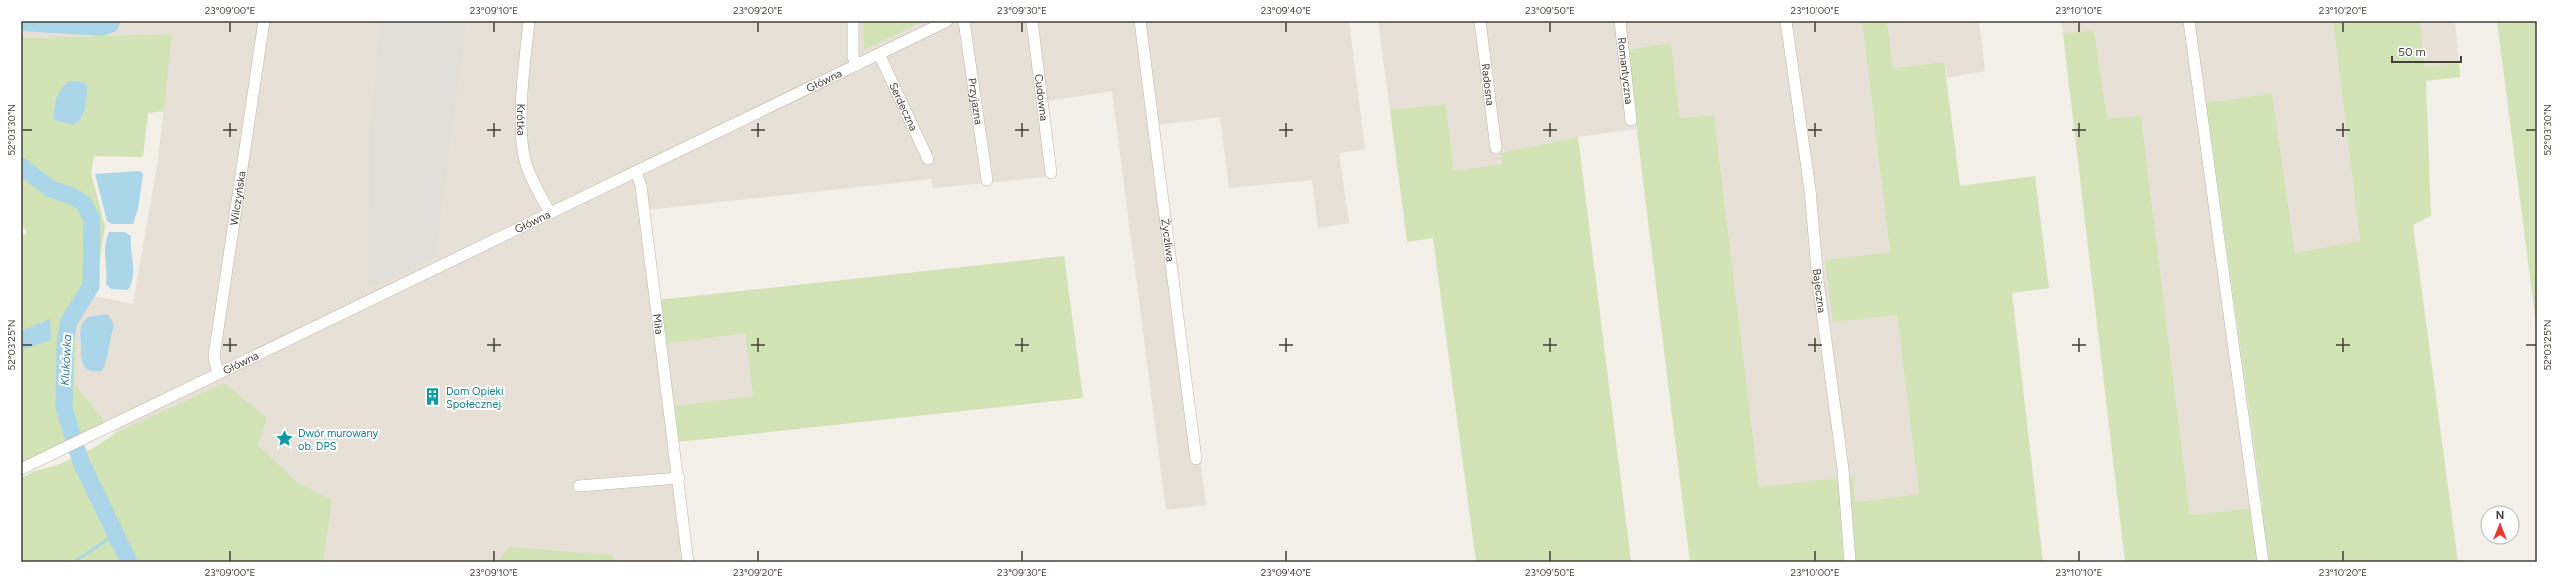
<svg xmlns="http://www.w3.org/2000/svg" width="2558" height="583" font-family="Figtree,sans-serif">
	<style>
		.residential { fill: #e6e0d7 }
		.industrial { fill: #e2deda }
		.green { fill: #d2e3b5 }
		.water { fill: #abd5e9 }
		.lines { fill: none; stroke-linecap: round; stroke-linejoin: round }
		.stream { stroke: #abd5e9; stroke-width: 3 }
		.river { stroke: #abd5e9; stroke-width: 17 }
		.minor-casing { stroke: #bdb6ac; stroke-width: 12 }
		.minor { stroke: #fff; stroke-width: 11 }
		.ticks { fill: none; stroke: #453f38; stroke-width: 1.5 }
		.labels { text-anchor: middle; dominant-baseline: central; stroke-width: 4; stroke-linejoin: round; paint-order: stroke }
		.street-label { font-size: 11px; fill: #453f38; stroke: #fff }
		.culture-label { font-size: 11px; fill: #0d838f; stroke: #fff; text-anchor: start }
		.water-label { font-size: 12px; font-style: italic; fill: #397ca0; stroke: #fff }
		.neatline { fill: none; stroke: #453f38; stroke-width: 1.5 }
		.ticks-label { font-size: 10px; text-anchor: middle; fill: #453f38 }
	</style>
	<rect width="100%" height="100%" fill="#f3efe9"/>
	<path class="residential" d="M21,21H1349L1365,149L1339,153L1349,223L1318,228L1312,180L1229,188L1220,117L1158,125L1206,505L1166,510L1112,91L1048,101L1057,176L933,188L931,179L648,210L658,300L745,333L753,396L673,406L691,562H613L614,556L505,562H245L106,423L75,384L76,327L94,296L133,304L158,160L172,34L21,38Z
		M1378,21H1862L1890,252L1825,260L1897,315L1919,494L1854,502L1853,476L1759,487L1714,115L1680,118L1671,44L1627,50L1636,129L1578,137L1501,153L1502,164L1454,171L1446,104L1390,110Z
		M1887,21H1979L1985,71L1947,78L1944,62L1892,68Z
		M2061,21H2333L2360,241L2295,253L2272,93L2206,103L2263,507L2190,515L2141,117L2107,120L2094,31L2063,34Z
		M2420,21H2455L2459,63L2425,67Z"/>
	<path class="industrial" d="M381,21H436L466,24L435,258L368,288L370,126Z"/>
	<path class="green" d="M863,21H924L864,50Z
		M1862,21H1887L1893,68L1944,62L1960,186L2035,176L2049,288L2012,293L2043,562H1690L1627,50L1671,43L1680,118L1714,115L1759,487L1853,476L1855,502L1919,494L1897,315L1833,322L1825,260L1890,252Z
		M2333,21H2420L2425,67L2459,63L2460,77L2426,81L2431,216L2413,225L2458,562H2125L2063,34L2094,30L2107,119L2141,116L2190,515L2263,507L2206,103L2272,93L2295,253L2360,241Z
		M2497,21H2537V331Z
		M172,34L164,111L148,113L143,157L94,156L91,173L105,226L94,296L76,327L75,384L106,423L21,463V236L27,233L21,222V38Z
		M1446,104L1454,171L1502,164L1501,153L1578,137L1631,562H1476L1433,238L1407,242L1390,110Z
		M1064,256L1083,398L678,442L673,406L753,396L745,333L664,344L658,300Z
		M224,383L267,418L258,445L299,484L332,500L323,562H21V478L35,471L58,465L92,449L116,433Z
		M508,547L614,555L613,562H499Z"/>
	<path class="water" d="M21,21H121L116,31L103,36L21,31Z
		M69,81L83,82L87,86C86,100 87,118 73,125L54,120C53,104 57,91 69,81Z
		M140,171L143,174L138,209L133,224H112L107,221L95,174Z
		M109,232H125L131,236C129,254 139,273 128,290L111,289L106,284C108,267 101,248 109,232Z
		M108,314L114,325C111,335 106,366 102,371C83,374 81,363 81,349C81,336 77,326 88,317Z
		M50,319L51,340L21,350V331Z"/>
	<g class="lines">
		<path class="stream" d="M74,562L116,534"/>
		<path class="river" d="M21,166L51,189L74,197L83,203L92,218L91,286L68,323L65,346L64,408L81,462L129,562"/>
		<defs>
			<g id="minor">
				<path id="s1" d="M529,21C525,62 515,125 526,164C531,180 542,198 550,213"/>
				<path d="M853,21V57L857,65"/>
				<path id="s2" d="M964,21L987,180"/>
				<path id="s3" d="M1032,21L1051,173"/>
				<path id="s4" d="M1140,21L1196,459"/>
				<path id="s5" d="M1480,21L1496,148"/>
				<path id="s6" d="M1620,21L1631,120"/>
				<path id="s7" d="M1786,21L1810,190L1818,281L1843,469L1850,562"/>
				<path d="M2189,21L2263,562"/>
				<path id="s8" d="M879,54L928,159"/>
				<path id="s9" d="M636,172L641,186L688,562"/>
				<path id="s10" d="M218,374L214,356L264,21"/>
				<path id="s11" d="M21,469L947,21"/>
				<path d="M579,486L679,478"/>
			</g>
		</defs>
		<use href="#minor" class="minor-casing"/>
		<use href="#minor" class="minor"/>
	</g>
	<path class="ticks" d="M230,22V32M494,22V32M758,22V32M1022,22V32M1286,22V32M1550,22V32M1815,22V32M2079,22V32M2343,22V32M230,123V137M494,123V137M758,123V137M1022,123V137M1286,123V137M1550,123V137M1815,123V137M2079,123V137M2343,123V137M22,130H32M223,130H237M487,130H501M751,130H765M1015,130H1029M1279,130H1293M1543,130H1557M1808,130H1822M2072,130H2086M2336,130H2350M2526,130H2536M230,338V352M494,338V352M758,338V352M1022,338V352M1286,338V352M1550,338V352M1815,338V352M2079,338V352M2343,338V352M22,345H32M223,345H237M487,345H501M751,345H765M1015,345H1029M1279,345H1293M1543,345H1557M1808,345H1822M2072,345H2086M2336,345H2350M2526,345H2536M230,551V561M494,551V561M758,551V561M1022,551V561M1286,551V561M1550,551V561M1815,551V561M2079,551V561M2343,551V561"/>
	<defs>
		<symbol id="building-bare" viewBox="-9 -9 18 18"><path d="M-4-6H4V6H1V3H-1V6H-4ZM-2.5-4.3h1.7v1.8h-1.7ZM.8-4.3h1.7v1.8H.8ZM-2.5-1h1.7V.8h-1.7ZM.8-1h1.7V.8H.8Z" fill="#0f9aa8" stroke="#fff" stroke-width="2.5" paint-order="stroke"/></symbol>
		<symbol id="sight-bare" viewBox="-9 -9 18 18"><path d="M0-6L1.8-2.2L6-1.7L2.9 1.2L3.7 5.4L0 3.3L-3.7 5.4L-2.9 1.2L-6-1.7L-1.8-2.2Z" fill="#0f9aa8" stroke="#fff" stroke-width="2.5" paint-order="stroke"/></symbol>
	</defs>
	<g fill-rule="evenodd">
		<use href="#building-bare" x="420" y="384" width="25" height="25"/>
		<use href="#sight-bare" x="272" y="426" width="25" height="25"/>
	</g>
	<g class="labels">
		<g class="street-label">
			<text stroke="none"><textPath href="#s6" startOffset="50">Romantyczna</textPath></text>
			<text stroke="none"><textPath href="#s11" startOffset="892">Główna</textPath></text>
			<text stroke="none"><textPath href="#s5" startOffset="64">Radosna</textPath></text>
			<text stroke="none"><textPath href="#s3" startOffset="77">Cudowna</textPath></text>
			<text stroke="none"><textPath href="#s2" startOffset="81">Przyjazna</textPath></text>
			<text stroke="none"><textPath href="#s8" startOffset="58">Serdeczna</textPath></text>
			<text stroke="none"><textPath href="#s1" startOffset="99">Krótka</textPath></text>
			<text stroke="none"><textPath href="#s10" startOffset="178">Wilczyńska</textPath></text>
			<text stroke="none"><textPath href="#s11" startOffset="568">Główna</textPath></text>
			<text stroke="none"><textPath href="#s4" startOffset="221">Życzliwa</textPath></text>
			<text stroke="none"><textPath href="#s7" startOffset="272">Bajeczna</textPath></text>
			<text stroke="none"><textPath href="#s9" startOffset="154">Miła</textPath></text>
			<text stroke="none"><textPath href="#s11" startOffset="244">Główna</textPath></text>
		</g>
		<g class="culture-label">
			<text x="446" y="391">Dom Opieki<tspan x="446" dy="13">Społecznej</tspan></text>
			<text x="298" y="433">Dwór murowany<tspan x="298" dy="13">ob. DPS</tspan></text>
		</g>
		<g class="water-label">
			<text transform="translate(66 360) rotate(-87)">Klukówka</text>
		</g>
	</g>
	<rect width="2558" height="583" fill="none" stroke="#ffffff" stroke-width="44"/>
	<g transform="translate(2500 525)"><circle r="19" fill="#ffffff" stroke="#b5b2af"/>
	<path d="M0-3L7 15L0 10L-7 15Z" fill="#e53b2d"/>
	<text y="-6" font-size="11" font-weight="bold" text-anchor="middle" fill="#453f38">N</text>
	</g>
	<path d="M2392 56v6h69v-6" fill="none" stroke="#453f38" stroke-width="2"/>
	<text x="2398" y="56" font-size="12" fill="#453f38" stroke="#ffffff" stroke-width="3" paint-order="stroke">50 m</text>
	<rect x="22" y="22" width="2514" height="539" class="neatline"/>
	<g class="ticks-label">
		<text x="230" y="14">23°09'00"E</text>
		<text x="494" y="14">23°09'10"E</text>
		<text x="758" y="14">23°09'20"E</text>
		<text x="1022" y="14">23°09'30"E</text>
		<text x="1286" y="14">23°09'40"E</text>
		<text x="1550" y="14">23°09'50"E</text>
		<text x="1815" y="14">23°10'00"E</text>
		<text x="2079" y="14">23°10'10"E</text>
		<text x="2343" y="14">23°10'20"E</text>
		<text transform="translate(11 130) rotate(-90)" y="4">52°03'30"N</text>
		<text transform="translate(2547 130) rotate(-90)" y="4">52°03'30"N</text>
		<text transform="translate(11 345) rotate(-90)" y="4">52°03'25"N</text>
		<text transform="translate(2547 345) rotate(-90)" y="4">52°03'25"N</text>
		<text x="230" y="576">23°09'00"E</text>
		<text x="494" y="576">23°09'10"E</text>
		<text x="758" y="576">23°09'20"E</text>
		<text x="1022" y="576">23°09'30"E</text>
		<text x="1286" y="576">23°09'40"E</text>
		<text x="1550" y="576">23°09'50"E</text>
		<text x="1815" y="576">23°10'00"E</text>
		<text x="2079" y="576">23°10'10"E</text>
		<text x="2343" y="576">23°10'20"E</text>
	</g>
</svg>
